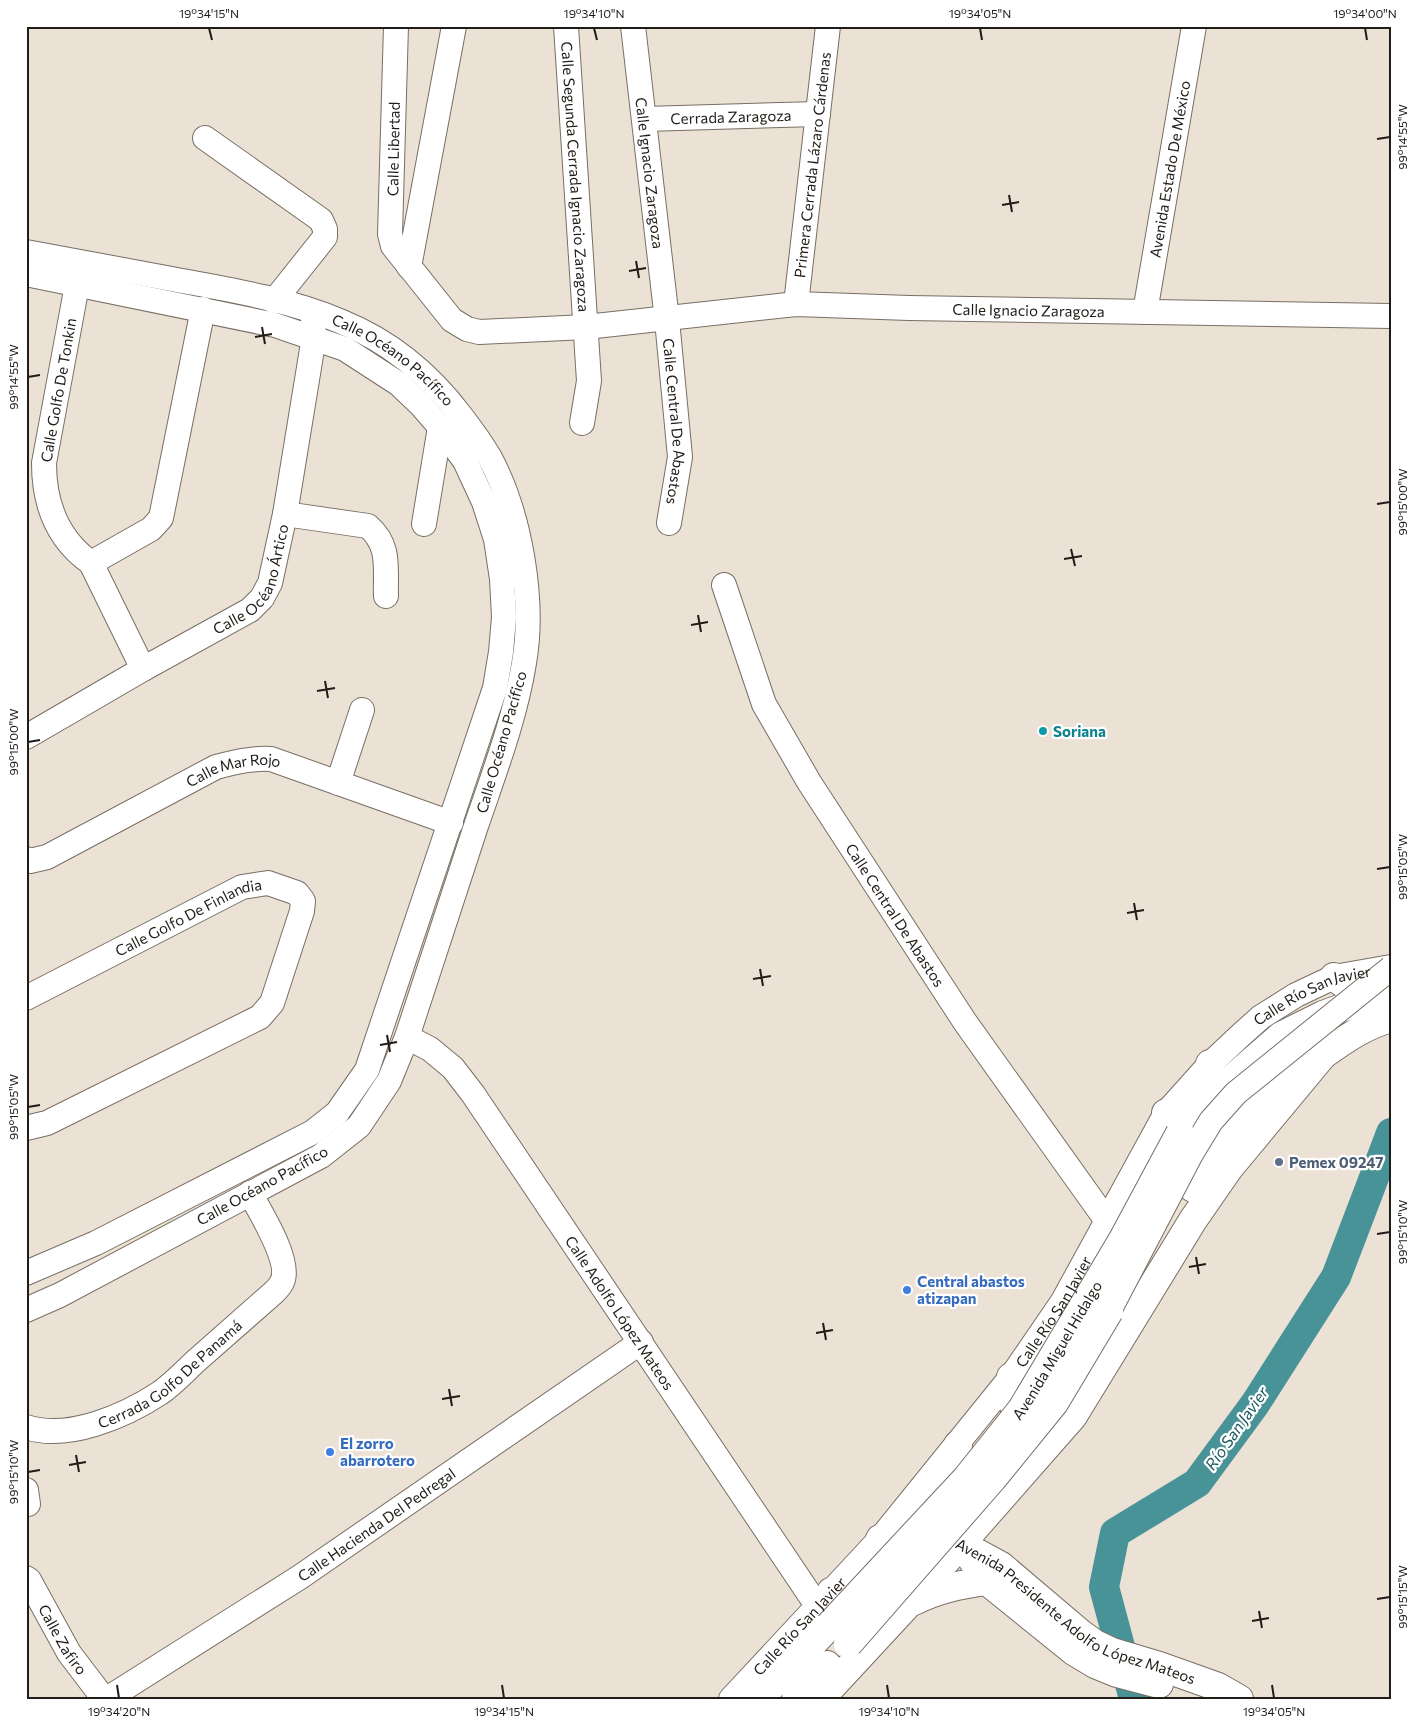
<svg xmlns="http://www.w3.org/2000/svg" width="1417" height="1725" font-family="Commissioner,sans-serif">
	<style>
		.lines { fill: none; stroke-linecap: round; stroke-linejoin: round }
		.river { stroke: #489398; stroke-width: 30 }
		.minor-casing { stroke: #786e64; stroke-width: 26 }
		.major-casing { stroke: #786e64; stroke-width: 30 }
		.minor { stroke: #fff; stroke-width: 24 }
		.major { stroke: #fff; stroke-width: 28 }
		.minor-bridge-casing { stroke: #786e64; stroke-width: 26; stroke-linecap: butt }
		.major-bridge-casing { stroke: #786e64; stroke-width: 30; stroke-linecap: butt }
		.minor-bridge { stroke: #fff; stroke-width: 24 }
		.major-bridge { stroke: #fff; stroke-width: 28 }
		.ticks { fill: none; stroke: #201c17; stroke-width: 2 }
		.culture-dot { fill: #0f9aa8; stroke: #fff; stroke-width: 2 }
		.service-dot { fill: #5c6f8a; stroke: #fff; stroke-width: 2 }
		.shop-dot { fill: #3f7fe0; stroke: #fff; stroke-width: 2 }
		.labels { text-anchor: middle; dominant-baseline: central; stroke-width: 4.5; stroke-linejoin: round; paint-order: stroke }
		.street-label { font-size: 15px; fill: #201c17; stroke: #fff }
		.culture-label { font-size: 15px; font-weight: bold; fill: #0d838f; stroke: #fff; text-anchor: start }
		.service-label { font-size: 15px; font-weight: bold; fill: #4e5e75; stroke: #fff; text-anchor: start }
		.shop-label { font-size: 15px; font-weight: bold; fill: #366cbe; stroke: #fff; text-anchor: start }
		.water-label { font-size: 16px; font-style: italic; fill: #19595d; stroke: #fff }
		.neatline { fill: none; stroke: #201c17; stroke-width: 2 }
		.ticks-label { font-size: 12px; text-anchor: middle; fill: #201c17 }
	</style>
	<rect width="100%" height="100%" fill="#ece1d5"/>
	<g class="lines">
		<path class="river" d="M1134,1699L1104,1587L1115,1533L1197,1483L1255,1404L1336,1277L1391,1133"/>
		<defs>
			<g id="minor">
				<path id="s1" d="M396,26L390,234L393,246L452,320L467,329L479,332L586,327L796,304L909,308L1391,316"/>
				<path id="s2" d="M566,26L589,381L582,423"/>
				<path id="s3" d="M633,26L667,320L680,457L669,523"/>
				<path id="s4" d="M645,119L818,114"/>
				<path d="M205,138L321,220L325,229V237L274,301"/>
				<path id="s5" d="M26,252C77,261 127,271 177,280C232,290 291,300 342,322C391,342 430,375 461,416C471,429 482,444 490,458C520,514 535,600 524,663C515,719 494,773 476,826C453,897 430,967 407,1037L389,1081L359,1126L321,1156L60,1295L26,1310"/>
				<path d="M409,267L454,26"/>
				<path d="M80,269L44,463C44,503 57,539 91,563L143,669"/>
				<path d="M26,274L275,325L345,349L399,384L420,404L440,427L465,461L484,502L496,539L502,579L504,617L501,652L495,688L367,1070L337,1113L313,1132L96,1243L26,1273"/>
				<path id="s6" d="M796,304L828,26"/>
				<path id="s7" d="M1145,312L1194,26"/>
				<path d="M285,514L368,526C391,546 385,568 386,596"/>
				<path d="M424,524L440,427"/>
				<path d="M91,563L151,529L161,518L203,309"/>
				<path id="s8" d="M724,585L764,704L809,782L965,1022L1107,1221"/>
				<path id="s9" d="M26,737L143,669L250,610L262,598L270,583L285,514L314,337L313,322"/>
				<path d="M338,783L362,710"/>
				<path id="s10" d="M26,859L30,861L47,857L216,767C235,762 251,758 271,759L451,823"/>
				<path id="s11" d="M26,998L242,887L268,883L297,893L303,901L302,911L272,1003L260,1017L47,1123L26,1128"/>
				<path id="s12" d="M407,1037L430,1049L453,1068L473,1094L818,1607"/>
				<path id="s13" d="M26,1427C68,1441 125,1416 160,1393C173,1384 185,1371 197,1360C222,1338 247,1316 272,1294C275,1291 280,1287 282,1282C292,1262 260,1212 250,1193"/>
				<path d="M26,1490L28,1504"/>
				<path id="s14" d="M26,1578L29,1580L69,1653L104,1699"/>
				<path id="s15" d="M107,1699L300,1577L641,1342"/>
				<path id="s16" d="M731,1699L880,1539L1011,1377L1063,1301L1166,1113L1210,1064L1242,1034L1261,1017L1296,995L1334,977L1391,967"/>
			</g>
			<g id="major">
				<path d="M1334,977L1367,999"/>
				<path d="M1210,1098V1064"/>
				<path d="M1166,1113L1204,1104"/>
				<path d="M1180,1133L1187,1123L1210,1098L1281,1036L1323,1015L1367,999L1391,993"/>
				<path d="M1193,1188C1211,1159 1231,1127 1257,1103C1276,1085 1299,1071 1321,1056C1346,1039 1361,1027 1391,1018"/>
				<path d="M1011,1377C1011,1400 1010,1415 1036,1423"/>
				<path d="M950,1512L948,1489L958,1445"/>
				<path id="s17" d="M880,1539L920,1531L946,1536L1001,1566L1081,1634L1095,1644L1112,1652L1159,1666L1218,1687L1239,1699"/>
				<path d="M965,1549L987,1581L1075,1652L1095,1664L1117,1673L1159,1684"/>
				<path d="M831,1592C849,1588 866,1587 877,1605"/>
				<path d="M914,1601C937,1589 961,1584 987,1581"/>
				<path d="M759,1699L829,1626"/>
				<path d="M796,1699L827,1665"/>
				<path d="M820,1699L908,1604L1073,1416L1193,1220L1229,1168L1322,1056"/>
			</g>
		</defs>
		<use href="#minor" class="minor-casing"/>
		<use href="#major" class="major-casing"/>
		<use href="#minor" class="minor"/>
		<use href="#major" class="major"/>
		<defs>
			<path id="minor-bridge" d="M1109,1311L1191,1154L1211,1121L1236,1093L1391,968"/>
			<g id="major-bridge">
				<path id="s18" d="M829,1626L966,1479L1022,1409L1122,1241L1180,1133"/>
				<path d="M848,1644L993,1478L1054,1403L1109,1311"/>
			</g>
		</defs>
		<use href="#minor-bridge" class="minor-bridge-casing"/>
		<use href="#major-bridge" class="major-bridge-casing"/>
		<use href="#minor-bridge" class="minor-bridge"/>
		<use href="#major-bridge" class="major-bridge"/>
	</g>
	<path class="ticks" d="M209,28L212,40M594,28L597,40M980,28L982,40M1365,28L1367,40M1377,139L1390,137M1009,195L1012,212M1002,205L1019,202M636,261L639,278M629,271L646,268M262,327L265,344M255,337L272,334M28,377L40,375M1377,504L1390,502M1071,549L1075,566M1064,559L1082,556M698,615L701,632M691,625L708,622M325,681L328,698M317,691L335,688M28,742L40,740M1377,869L1390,867M1134,903L1137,920M1127,913L1144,910M760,969L763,986M753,979L771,976M387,1035L390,1052M380,1045L397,1042M28,1107L40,1105M1377,1234L1390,1232M1196,1257L1199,1274M1189,1267L1206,1264M823,1323L826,1340M816,1333L833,1330M449,1389L452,1406M442,1399L460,1396M76,1455L79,1472M69,1465L86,1462M28,1472L40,1470M1377,1599L1390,1597M1259,1611L1262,1628M1252,1621L1269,1618M117,1685L119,1698M502,1685L504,1698M887,1685L889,1698M1272,1685L1274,1698"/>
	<circle class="culture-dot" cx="1043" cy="731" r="5"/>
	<circle class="service-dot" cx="1279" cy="1162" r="5"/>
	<g class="shop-dot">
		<circle cx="907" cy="1290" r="5"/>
		<circle cx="330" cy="1452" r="5"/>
	</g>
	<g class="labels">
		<g class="street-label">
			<text stroke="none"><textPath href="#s4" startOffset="86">Cerrada Zaragoza</textPath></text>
			<text transform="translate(393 149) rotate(-89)">Calle Libertad</text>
			<text stroke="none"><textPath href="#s6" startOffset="140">Primera Cerrada Lázaro Cárdenas</textPath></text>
			<text stroke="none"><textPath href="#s7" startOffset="145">Avenida Estado De México</textPath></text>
			<text stroke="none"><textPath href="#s3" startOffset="148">Calle Ignacio Zaragoza</textPath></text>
			<text stroke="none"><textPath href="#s2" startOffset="151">Calle Segunda Cerrada Ignacio Zaragoza</textPath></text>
			<text stroke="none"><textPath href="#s1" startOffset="896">Calle Ignacio Zaragoza</textPath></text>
			<text stroke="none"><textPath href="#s5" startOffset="388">Calle Océano Pacífico</textPath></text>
			<text transform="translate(58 390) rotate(-80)">Calle Golfo De Tonkin</text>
			<text stroke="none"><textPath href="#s3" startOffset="398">Calle Central De Abastos</textPath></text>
			<text stroke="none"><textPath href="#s9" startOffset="284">Calle Océano Ártico</textPath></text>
			<text transform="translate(501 742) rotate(-74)">Calle Océano Pacífico</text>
			<text stroke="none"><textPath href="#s10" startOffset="230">Calle Mar Rojo</textPath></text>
			<text stroke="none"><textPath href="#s8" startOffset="374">Calle Central De Abastos</textPath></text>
			<text stroke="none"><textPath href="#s11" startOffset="182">Calle Golfo De Finlandia</textPath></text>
			<text stroke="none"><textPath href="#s16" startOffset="925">Calle Río San Javier</textPath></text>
			<text transform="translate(262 1185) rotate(-29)">Calle Océano Pacífico</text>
			<text stroke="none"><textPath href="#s16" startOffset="505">Calle Río San Javier</textPath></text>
			<text stroke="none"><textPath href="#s12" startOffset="352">Calle Adolfo López Mateos</textPath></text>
			<text stroke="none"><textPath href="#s18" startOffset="359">Avenida Miguel Hidalgo</textPath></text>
			<text stroke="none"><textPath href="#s13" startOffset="161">Cerrada Golfo De Panamá</textPath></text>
			<text stroke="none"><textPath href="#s15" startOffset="321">Calle Hacienda Del Pedregal</textPath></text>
			<text stroke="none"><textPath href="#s17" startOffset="219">Avenida Presidente Adolfo López Mateos</textPath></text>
			<text stroke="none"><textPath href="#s16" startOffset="100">Calle Río San Javier</textPath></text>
			<text stroke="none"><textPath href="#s14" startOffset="72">Calle Zafiro</textPath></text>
		</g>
		<g class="culture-label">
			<text x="1053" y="731">Soriana</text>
		</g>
		<g class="service-label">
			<text x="1289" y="1162">Pemex 09247</text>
		</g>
		<g class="shop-label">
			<text x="917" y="1281">Central abastos<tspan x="917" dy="17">atizapan</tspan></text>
			<text x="340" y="1443">El zorro<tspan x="340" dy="17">abarrotero</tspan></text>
		</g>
		<g class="water-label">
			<text transform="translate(1236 1428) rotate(-55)">Río San Javier</text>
		</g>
	</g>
	<rect width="1417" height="1725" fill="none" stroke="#ffffff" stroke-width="55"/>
	<rect x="28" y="28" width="1362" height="1670" class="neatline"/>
	<g class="ticks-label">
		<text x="209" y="18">19°34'15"N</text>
		<text x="594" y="18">19°34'10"N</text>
		<text x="980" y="18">19°34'05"N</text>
		<text x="1365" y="18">19°34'00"N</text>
		<text transform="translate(1403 137) rotate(-90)" y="4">99°14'55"W</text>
		<text transform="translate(14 377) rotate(-90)" y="4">99°14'55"W</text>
		<text transform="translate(1403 502) rotate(-90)" y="4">99°15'00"W</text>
		<text transform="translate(14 742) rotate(-90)" y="4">99°15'00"W</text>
		<text transform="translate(1403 867) rotate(-90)" y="4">99°15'05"W</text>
		<text transform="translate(14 1107) rotate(-90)" y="4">99°15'05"W</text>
		<text transform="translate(1403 1232) rotate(-90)" y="4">99°15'10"W</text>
		<text transform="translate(14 1472) rotate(-90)" y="4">99°15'10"W</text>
		<text transform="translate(1403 1597) rotate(-90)" y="4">99°15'15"W</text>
		<text x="119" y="1716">19°34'20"N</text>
		<text x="504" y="1716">19°34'15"N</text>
		<text x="889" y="1716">19°34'10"N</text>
		<text x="1274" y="1716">19°34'05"N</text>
	</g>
</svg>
